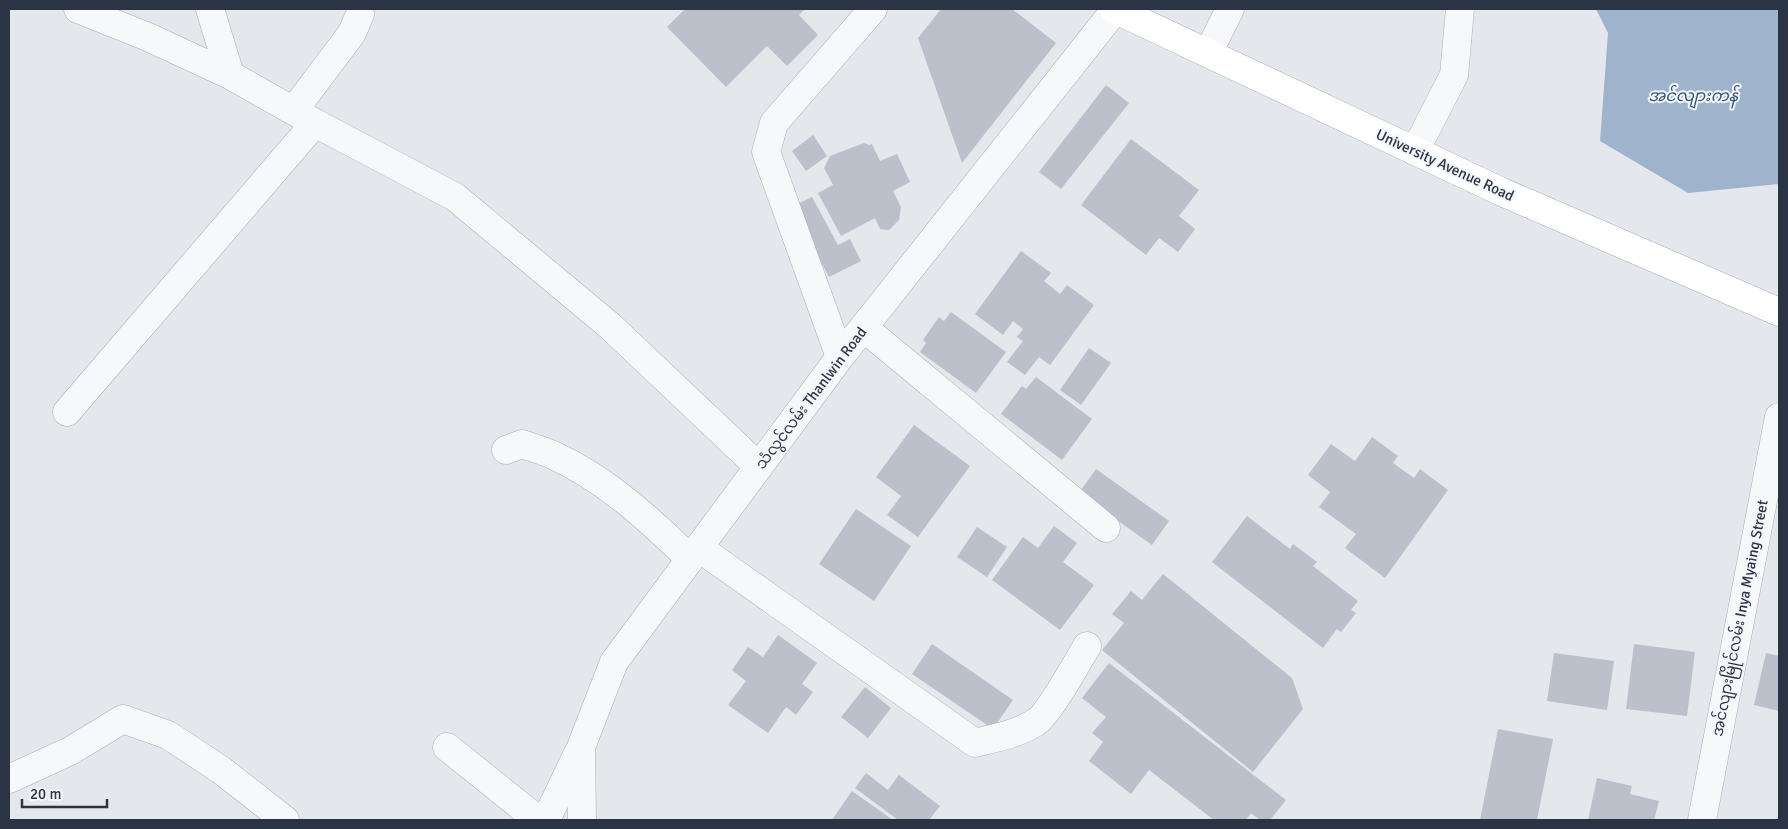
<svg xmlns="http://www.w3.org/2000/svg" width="1788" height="829" font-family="Signika,'Noto Sans Myanmar',sans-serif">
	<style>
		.water { fill: #9fb4cc }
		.building { fill: #bbc0ca }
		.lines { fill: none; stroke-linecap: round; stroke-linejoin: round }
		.minor-casing { stroke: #a9aeb7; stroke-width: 29 }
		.major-casing { stroke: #a3abb8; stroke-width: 29 }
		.minor { stroke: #f7f8fa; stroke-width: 28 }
		.major { stroke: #fff; stroke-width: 28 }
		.labels { text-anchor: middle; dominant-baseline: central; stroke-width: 4; stroke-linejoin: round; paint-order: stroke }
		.street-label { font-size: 15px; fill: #2b3445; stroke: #f4f6f9 }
		.water-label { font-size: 16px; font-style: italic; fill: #34527a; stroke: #f4f6f9 }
	</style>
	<rect width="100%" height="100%" fill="#e4e7ec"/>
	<path class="water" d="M1596,9H1779V184L1688,193L1600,141L1608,33Z"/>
	<path class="building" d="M685,9H805L799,15L818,35L787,66L767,46L726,87L667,27Z
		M941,9H1012L1056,43L962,163L918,38Z
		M1106,85L1129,103L1061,189L1039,172Z
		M813,135L827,156L806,171L792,151Z
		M1131,139L1199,190L1179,216L1195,229L1178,252L1159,238L1146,255L1081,205Z
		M864,143L869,145L872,144L880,161L897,154L910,182L893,191L901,207L899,220L889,230L880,229L875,218L841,236L818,193L833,185L824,168L830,156Z
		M812,197L838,245L850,239L861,261L829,277L792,207Z
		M1021,251L1051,273L1044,281L1060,294L1067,285L1094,305L1050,365L1039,357L1025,375L1007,362L1023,341L1017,337L1023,329L1013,321L1003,335L975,314Z
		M951,312L1006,352L976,393L920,352L926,343L923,340L939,317L944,321Z
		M1089,348L1111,363L1081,405L1060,390Z
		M1036,377L1092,419L1062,460L1001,414L1022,386L1026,389Z
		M914,425L970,466L918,537L887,515L901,496L876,477Z
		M1372,437L1398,456L1393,463L1414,478L1420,469L1448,490L1385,578L1345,548L1356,534L1319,507L1330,492L1308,475L1331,444L1355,461Z
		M1096,469L1169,521L1152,545L1079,493Z
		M856,509L911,546L874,601L819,564Z
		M1247,516L1290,549L1293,544L1317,562L1313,566L1358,601L1351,610L1356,613L1341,632L1337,629L1323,648L1212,562Z
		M1054,526L1077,543L1063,562L1094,585L1060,630L992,580L1023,537L1038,548Z
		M977,527L1007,547L987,577L957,557Z
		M1163,574L1292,678L1303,709L1253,772L1102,650L1124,623L1112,614L1131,591L1142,600Z
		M778,635L817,663L802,684L813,692L796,715L786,707L768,733L728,705L746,681L732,670L748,647L763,657Z
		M932,644L1013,700L993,729L912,674Z
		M1634,644L1695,652L1687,716L1626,709Z
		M1554,653L1614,661L1607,710L1547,701Z
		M1766,653L1779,656V711L1754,705Z
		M1109,663L1286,800L1270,820H1260L1251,813L1246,820H1214L1149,770L1131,794L1089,761L1103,742L1092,733L1106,717L1082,698Z
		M865,687L891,708L868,738L841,717Z
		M1498,729L1553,739L1537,820H1480Z
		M866,773L888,790L899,775L940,806L929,820H898L855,788Z
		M1597,778L1632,786L1630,794L1659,801L1654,820H1588Z
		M852,791L893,820H832Z"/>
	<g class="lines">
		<defs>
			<path id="minor" d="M78,9L148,37L230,75L315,123L455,197L610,326L759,467
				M210,9L230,75
				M1208,53L1230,9
				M294,110L352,33L360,14
				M1415,151L1454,75L1460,9
				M864,328L1106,528
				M840,357L766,152L774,123L873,9
				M67,412L315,123
				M506,450L522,444C533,448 545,451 555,456C607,480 650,520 690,559
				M699,548L975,743C995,738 1018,734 1036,722C1048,715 1078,661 1087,646
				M447,747L538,820
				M9,779L70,751L123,719L168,735L221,770L285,820
				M546,820L578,753
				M582,820L581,747L614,662L840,357L1115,10
				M1702,820L1779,417"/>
			<path id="major" d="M1114,9L1502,192L1779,312"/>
		</defs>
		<use href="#minor" class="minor-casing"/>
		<use href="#major" class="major-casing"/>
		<use href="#minor" class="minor"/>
		<use href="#major" class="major"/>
	</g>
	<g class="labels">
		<g class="street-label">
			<text transform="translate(1445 165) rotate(25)">University Avenue Road</text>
			<text transform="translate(811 398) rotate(-53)">သံလွင်လမ်း Thanlwin Road</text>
			<text transform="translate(1740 618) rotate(-79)">အင်လျားမြိုင်လမ်း Inya Myaing Street</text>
		</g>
		<g class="water-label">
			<text x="1693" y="96">အင်လျားကန်</text>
		</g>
	</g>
	<rect width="1788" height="829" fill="none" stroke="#2b3445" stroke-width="20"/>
	<path d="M22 799v8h85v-8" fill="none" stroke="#2b3445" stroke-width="2.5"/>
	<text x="30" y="799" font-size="15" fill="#2b3445" stroke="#f4f6f9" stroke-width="4" paint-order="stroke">20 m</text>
</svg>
